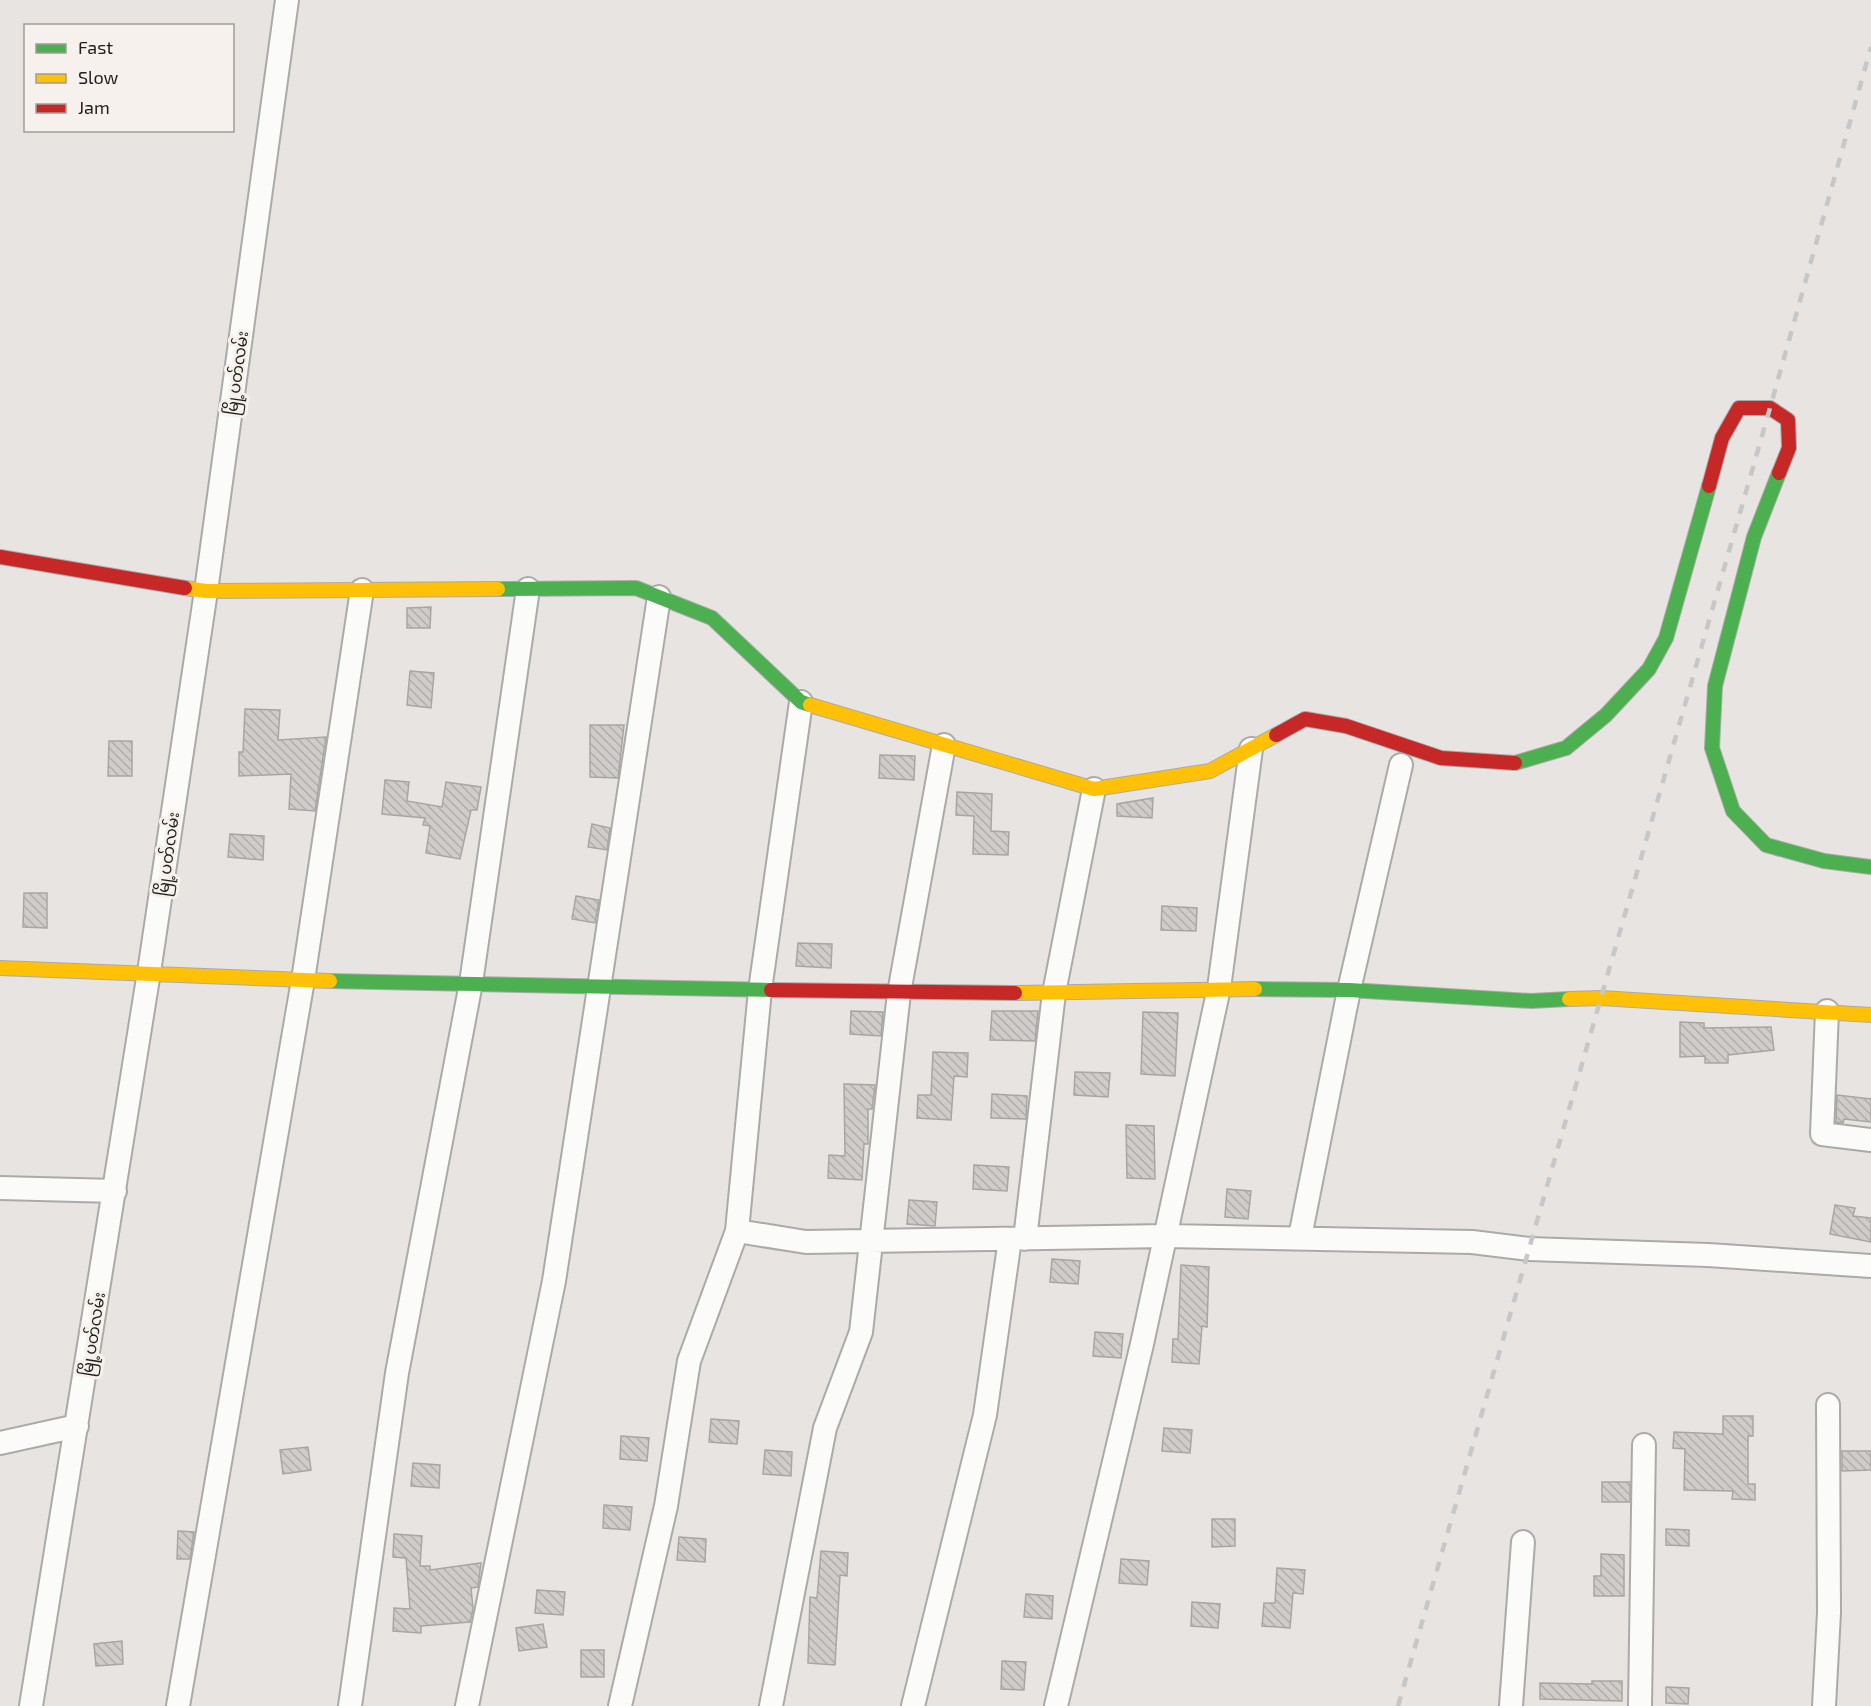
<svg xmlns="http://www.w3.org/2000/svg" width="1871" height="1706" font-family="'Exo 2','Noto Sans Myanmar',sans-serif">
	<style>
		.building { fill: url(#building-back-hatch); stroke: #a8a6a3; stroke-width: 1.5 }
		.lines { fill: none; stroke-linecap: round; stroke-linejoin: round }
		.street-casing { stroke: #acaaa8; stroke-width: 26 }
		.fast-casing { stroke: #acaaa8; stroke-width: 16 }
		.slow-casing { stroke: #acaaa8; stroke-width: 16 }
		.jam-casing { stroke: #acaaa8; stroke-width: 16 }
		.street { stroke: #fbfbfa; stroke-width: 22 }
		.fast { stroke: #4caf50; stroke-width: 14 }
		.slow { stroke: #ffc107; stroke-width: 14 }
		.jam { stroke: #c62828; stroke-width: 14 }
		.rail { stroke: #c8c7c7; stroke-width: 4.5; stroke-dasharray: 10 10; stroke-linecap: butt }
		.labels { text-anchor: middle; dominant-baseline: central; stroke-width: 6; stroke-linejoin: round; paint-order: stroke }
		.street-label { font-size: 16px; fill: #1f1e1c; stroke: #f6f1ec }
	</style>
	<defs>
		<pattern id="building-back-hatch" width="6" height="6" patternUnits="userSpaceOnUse" patternTransform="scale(1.5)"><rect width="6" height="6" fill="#cfccca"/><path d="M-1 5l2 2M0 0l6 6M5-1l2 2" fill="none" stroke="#b1afad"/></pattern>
	</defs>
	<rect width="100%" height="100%" fill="#e7e4e1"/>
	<path class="building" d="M431,607L430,628H407V608Z
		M410,671L434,673L431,708L407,705Z
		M245,709L280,710L278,740L326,737L315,811L289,809L291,774L239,776V752H243Z
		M590,725H624L618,778L590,777Z
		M109,741H132V776H108Z
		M880,755L915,756L914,780L879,778Z
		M385,780L409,782L407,801L442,807L446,782L481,787L477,810H471L460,859L426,853L430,826L423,825L425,818L382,814Z
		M957,792L992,794L991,831L1009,832L1008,855L973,854L974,816L956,815Z
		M1153,798L1152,818L1117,816V804Z
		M592,824L610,828L607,850L588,847Z
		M230,834L264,836L263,860L228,857Z
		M24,893H47V928L23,927Z
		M576,896L599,900L595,923L572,919Z
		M1162,906L1197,908L1196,931L1161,930Z
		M798,943L832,944L831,968L796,966Z
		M851,1011L883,1012L881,1036L850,1034Z
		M992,1011H1038L1035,1041L990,1040Z
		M1143,1012L1178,1013L1175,1076L1141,1074Z
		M1680,1022L1704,1023V1028L1771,1027L1774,1050L1728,1055V1063H1705V1056L1680,1057Z
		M933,1052L968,1053L967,1077L954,1076L951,1120L917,1118L918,1095H931Z
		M1075,1072L1110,1073L1108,1097L1074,1095Z
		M844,1084L875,1085L872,1109H868V1144H864L862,1180L828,1178L829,1155L845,1156Z
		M992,1094L1027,1096L1026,1119L991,1118Z
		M1837,1095L1871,1099V1122L1844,1119L1843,1123L1836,1122Z
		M1126,1125L1154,1126L1155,1179L1127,1178Z
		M974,1165L1009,1167L1007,1191L973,1189Z
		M1227,1189L1251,1191L1248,1219L1225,1217Z
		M909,1200L937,1202L935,1226L907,1224Z
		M1835,1205L1855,1208L1853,1216L1871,1218V1242L1830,1234Z
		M1052,1259L1080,1261L1078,1284L1050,1282Z
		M1181,1265L1209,1267L1207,1327L1202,1326L1199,1364L1172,1362L1173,1339H1178Z
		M1095,1332L1123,1334L1121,1358L1093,1356Z
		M1723,1416H1753V1436H1748V1484H1755V1500L1732,1499L1733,1491L1684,1490L1685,1449L1673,1448L1674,1432L1723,1434Z
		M711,1419L739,1421L737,1444L709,1442Z
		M1164,1428L1192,1430L1190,1453L1162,1451Z
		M621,1436L649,1438L647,1461L620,1459Z
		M308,1447L311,1470L283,1474L280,1450Z
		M765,1450L792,1452L791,1476L763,1474Z
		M1842,1451H1871V1470L1842,1471Z
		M413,1463L440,1465L439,1488L411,1486Z
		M1602,1482H1630V1502H1602Z
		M604,1505L632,1507L630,1530L603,1528Z
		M1212,1519H1235V1546L1212,1547Z
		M1666,1529L1689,1530V1546L1666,1545Z
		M178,1531L194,1532L190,1559H177Z
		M394,1534L422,1536L420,1566H430V1570L481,1563L478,1587L471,1588L473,1609L470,1622L421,1626V1633L393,1631L394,1608L410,1609L406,1558L393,1557Z
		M679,1537L706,1539L705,1562L677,1560Z
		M821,1551L848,1553L847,1576L840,1575L835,1665L808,1663L810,1597L817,1598Z
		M1601,1554L1624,1555V1596H1594V1576H1601Z
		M1121,1559L1149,1561L1147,1585L1119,1583Z
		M1277,1568L1305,1570L1303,1594L1293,1593L1290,1628L1262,1626L1264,1603H1275Z
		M537,1590L565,1592L563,1615L535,1613Z
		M1026,1594L1053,1596L1052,1619L1024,1617Z
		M1192,1602L1220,1604L1218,1628L1191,1626Z
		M543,1624L547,1647L519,1651L516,1628Z
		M122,1641L123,1664L96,1666L94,1644Z
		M581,1650H604V1677H581Z
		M1002,1661L1026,1662L1024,1690L1001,1689Z
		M1592,1681H1622V1701L1540,1699V1683L1592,1684Z
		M1666,1687L1689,1688L1688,1704L1666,1703Z"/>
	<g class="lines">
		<defs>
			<path id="street" d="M1827,1011L1822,1134L1871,1140
				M0,1188L115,1191
				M737,1231L806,1242L1166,1236L1472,1242L1529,1249L1708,1255L1871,1266
				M1300,1237L1349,990L1401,765
				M1025,1239L1054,993L1094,789
				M0,1443L77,1426
				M31,1706L149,972L206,591L287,0
				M178,1706L303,980L362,590
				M350,1706L397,1373L471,983L528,589
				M467,1706L554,1281L659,597
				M620,1706L666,1506L689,1361L737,1231L760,990L801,702
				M771,1706L825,1428L861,1332L899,993L944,745
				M913,1706L985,1415L1010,1239
				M1056,1706L1142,1344L1219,988L1251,749
				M1511,1706L1523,1542
				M1640,1706L1644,1445
				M1824,1706L1829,1613L1828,1405"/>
			<path id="fast" d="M1779,473L1754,537L1715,686L1712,748L1733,811L1766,845L1824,861L1871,867
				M498,589L636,588L712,618L801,702L810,705
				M1515,763L1566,748L1606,715L1649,669L1666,638L1709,486
				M330,981L771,990
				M1255,989L1349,990L1531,1001L1569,999"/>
			<path id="slow" d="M185,588L206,591L498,589
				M810,705L1094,789L1210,771L1276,735
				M0,968L330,981
				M1015,993L1255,989
				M1569,999L1601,998L1871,1015"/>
			<path id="jam" d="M1709,486L1722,438L1739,408H1770L1788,420L1789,448L1779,473
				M0,557L185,588
				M1276,735L1305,719L1346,726L1441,758L1515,763
				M771,990L1015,993"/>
		</defs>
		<use href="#street" class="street-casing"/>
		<use href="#fast" class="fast-casing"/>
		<use href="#slow" class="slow-casing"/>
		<use href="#jam" class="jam-casing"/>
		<use href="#street" class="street"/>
		<use href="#fast" class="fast"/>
		<use href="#slow" class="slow"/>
		<use href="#jam" class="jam"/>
		<path class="rail" d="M1398,1706L1770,408L1871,47"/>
	</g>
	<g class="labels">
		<g class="street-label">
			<text transform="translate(236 373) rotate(-82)">မြို့ပတ်လမ်း</text>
			<text transform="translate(167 854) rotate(-82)">မြို့ပတ်လမ်း</text>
			<text transform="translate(92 1334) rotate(-81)">မြို့ပတ်လမ်း</text>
		</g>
	</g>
	<rect x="24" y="24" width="210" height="108" fill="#f6f1ec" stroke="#a09d99" stroke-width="1.5"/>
	<rect x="36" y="44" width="30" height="9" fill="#4caf50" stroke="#a09d99" stroke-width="1.5"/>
	<text x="78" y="54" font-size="18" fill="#1f1e1c">Fast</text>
	<rect x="36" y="74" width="30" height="9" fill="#ffc107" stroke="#a09d99" stroke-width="1.5"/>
	<text x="78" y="84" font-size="18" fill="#1f1e1c">Slow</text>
	<rect x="36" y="104" width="30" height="9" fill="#c62828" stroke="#a09d99" stroke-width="1.5"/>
	<text x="78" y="114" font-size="18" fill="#1f1e1c">Jam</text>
</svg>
